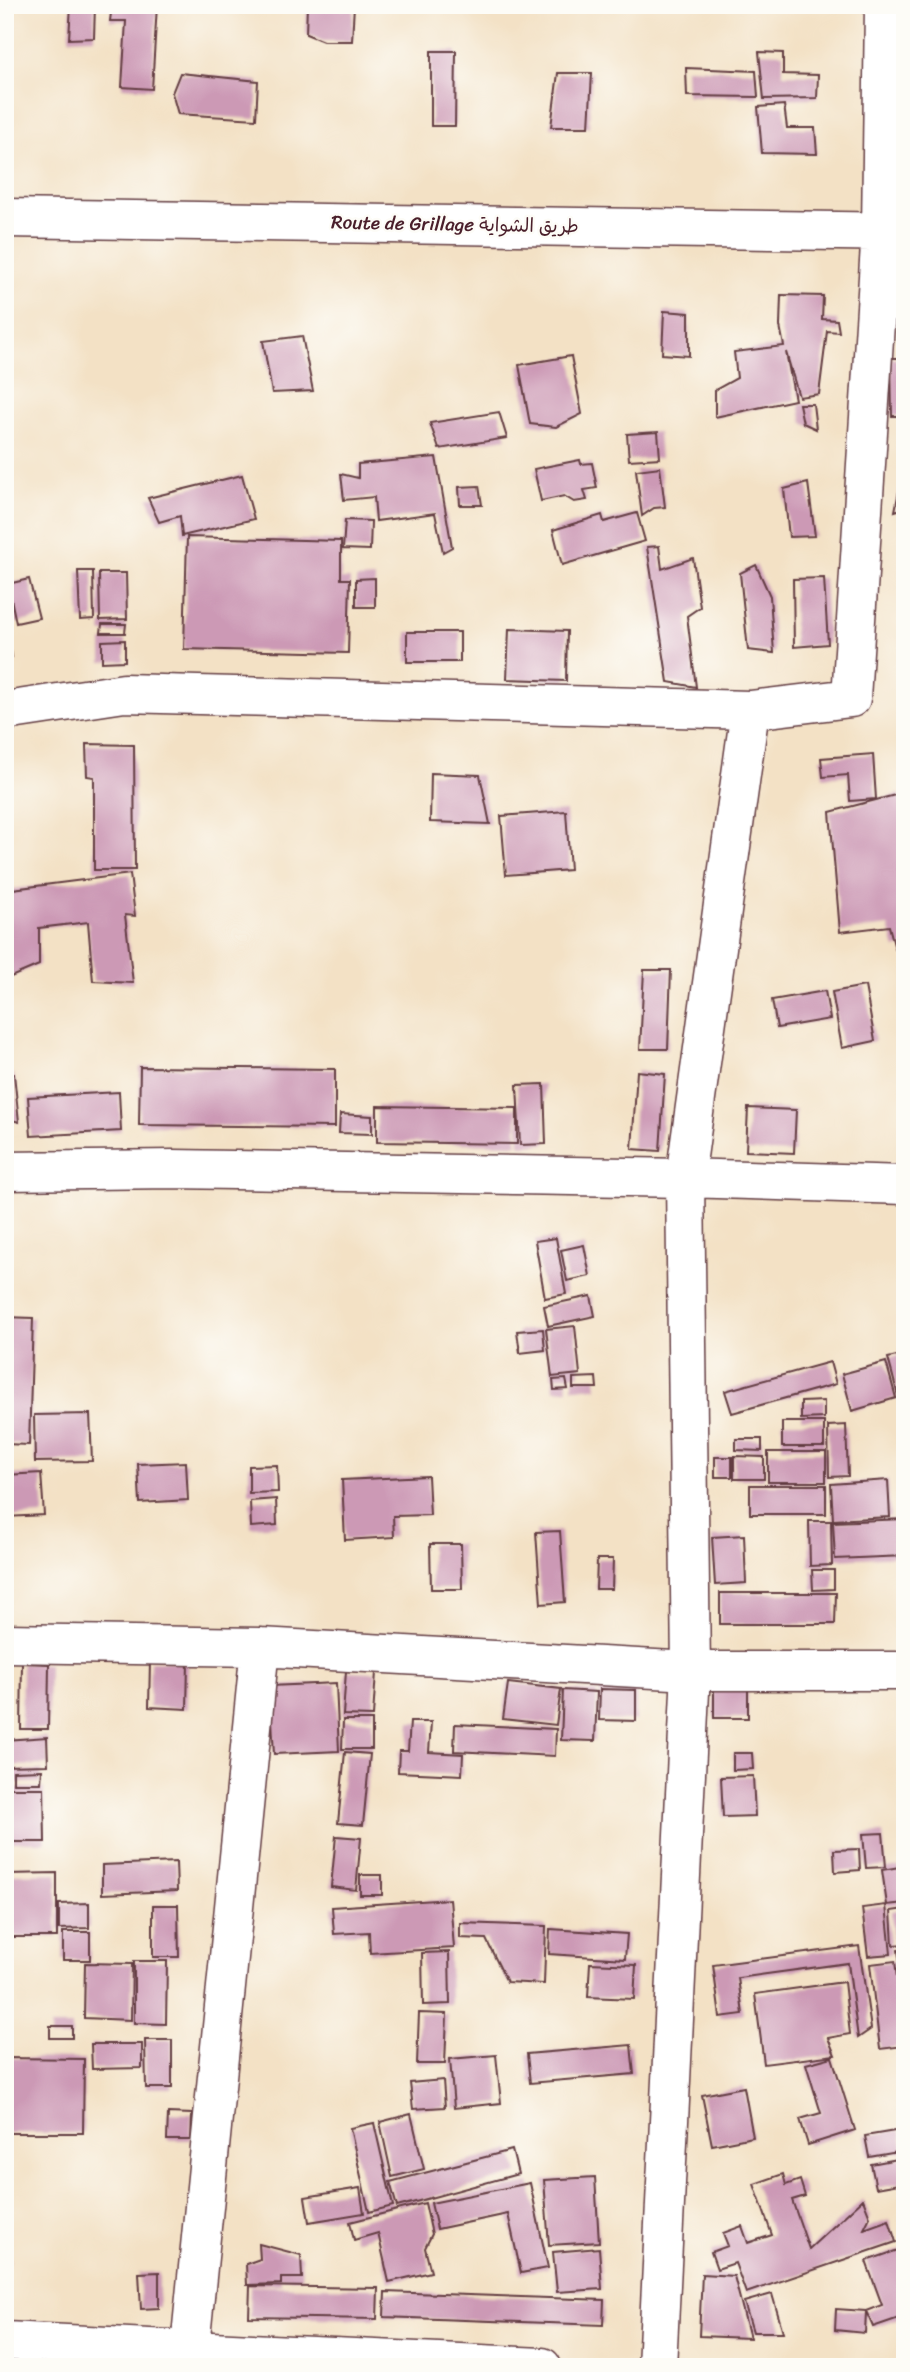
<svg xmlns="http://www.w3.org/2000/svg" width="910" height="2372" font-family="Sriracha,'Playpen Sans Arabic',sans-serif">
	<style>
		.building { fill: #cc99b5 }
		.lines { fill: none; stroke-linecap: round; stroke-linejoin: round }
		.minor-casing { stroke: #633c42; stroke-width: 41 }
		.minor { stroke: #fff; stroke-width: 38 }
		.labels { text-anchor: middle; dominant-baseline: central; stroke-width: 5; stroke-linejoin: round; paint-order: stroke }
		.street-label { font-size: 19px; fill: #4a1f2b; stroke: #fdfcf7 }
	</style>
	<rect width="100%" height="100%" fill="#fdfcf7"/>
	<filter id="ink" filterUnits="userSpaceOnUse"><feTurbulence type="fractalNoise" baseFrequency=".0143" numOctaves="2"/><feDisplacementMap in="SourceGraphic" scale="14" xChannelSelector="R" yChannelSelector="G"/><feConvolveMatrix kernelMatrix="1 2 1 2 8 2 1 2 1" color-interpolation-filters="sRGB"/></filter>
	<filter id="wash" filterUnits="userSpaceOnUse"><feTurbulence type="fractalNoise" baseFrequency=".00686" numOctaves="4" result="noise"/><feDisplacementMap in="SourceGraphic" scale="28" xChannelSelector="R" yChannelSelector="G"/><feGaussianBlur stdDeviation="1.57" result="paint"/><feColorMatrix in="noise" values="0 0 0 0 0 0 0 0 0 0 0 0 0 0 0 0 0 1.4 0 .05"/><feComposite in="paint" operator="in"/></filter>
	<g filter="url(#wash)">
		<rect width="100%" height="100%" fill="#f3e1c5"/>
		<g id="blocks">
			<path class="building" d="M71,5H95L94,38L69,39Z
				M112,5H157L152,89L122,87L126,21H110Z
				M307,5H354L352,41H323L306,34Z
				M431,51H456L455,126H431Z
				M759,52L783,53V74L818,75L817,98L764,99Z
				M686,68L756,71L758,97L687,96Z
				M180,73L258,81L256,119L178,114L172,93Z
				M558,73H592L589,127H551Z
				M784,105L787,128H815L817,154L762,153L758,107Z
				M781,295L823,296L822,319L837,320L839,332L827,331L819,394L799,397L786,352L795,400L715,417V390L737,378L734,352L784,346L780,326Z
				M664,311L689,313V356L662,354Z
				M302,336L313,391L272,393L263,341Z
				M571,356L582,414L556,427L530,424L519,365Z
				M891,358H905V416H892Z
				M799,404H813L816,429L803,423Z
				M499,412L507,438L439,449L430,423Z
				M658,432L660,458L629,460L627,434Z
				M900,432L905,433V508L895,511L901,481Z
				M436,457L452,547L443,552L435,513L376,521L374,497L344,500L341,474L358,478V464Z
				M580,460L581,464L592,463L597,488L584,490L587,500L574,502L564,496L541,501L534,469Z
				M660,467L665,507L654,508L642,516L636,470Z
				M242,475L254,519L182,536L180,516L159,522L148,498Z
				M808,483L815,536L789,537L784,489Z
				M479,486L482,505H460L459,487Z
				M637,513L645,541L562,565L553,530L602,515L604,522Z
				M345,520L371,521L370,550L343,549Z
				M187,537L341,541V579H350L348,653L184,649Z
				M659,546L662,569L693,558L700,607L687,616L696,687L668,682L647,547Z
				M756,565L770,596L774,653L748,650L740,573Z
				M78,571H93L94,619L80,620Z
				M99,573H126L127,619L100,620Z
				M375,578V607H356V579Z
				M824,578L828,644L794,647L793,579Z
				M29,579L39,618L16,623L8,584Z
				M5,610L12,657H5Z
				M102,624H126L125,633H101Z
				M509,629L567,631L566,681L507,679Z
				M407,632H460V662H407Z
				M125,640V661L102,662V641Z
				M86,744L134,745L135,870H94V777L87,776Z
				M873,754L876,799L850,801L848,775L823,777L821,758Z
				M431,773L480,775L490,824L430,822Z
				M899,794L905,820V946L895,949L889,926L840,932L830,812Z
				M566,811L570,870L506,875L501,816Z
				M130,874L135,916L125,915L133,983L93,981L88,922L39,928V965L6,979L5,890Z
				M644,970H671L668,1049H640Z
				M865,986L875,1041L842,1048L832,992Z
				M825,991L830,1019L777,1028L772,1000Z
				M140,1067L335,1069V1127L139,1125Z
				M637,1071L665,1074L660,1151L632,1149Z
				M5,1074H14L19,1122L5,1118Z
				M544,1084L546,1144L520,1145L517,1085Z
				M119,1092L121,1131L31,1136L28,1097Z
				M377,1106L517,1108V1144L377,1142Z
				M748,1108L796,1110L794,1153L746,1151Z
				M340,1114L372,1116V1134L339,1133Z
				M556,1238L566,1294L545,1298L535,1241Z
				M584,1245L590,1276L567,1281L561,1250Z
				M591,1296L595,1316L548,1326L544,1306Z
				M5,1317L33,1318L29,1445L5,1444Z
				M575,1326L580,1374L552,1377L546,1329Z
				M543,1329L545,1350L520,1353L517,1331Z
				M905,1354V1418H904L888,1358Z
				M830,1362L836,1384L732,1413L725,1391Z
				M886,1362L896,1398L852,1411L842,1374Z
				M596,1377L597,1388H573V1378Z
				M566,1379L568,1389L554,1390L553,1380Z
				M824,1401V1418L801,1419V1402Z
				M90,1414L92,1461L35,1462L34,1415Z
				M782,1422H824V1447H782Z
				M846,1425L848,1476L829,1477L828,1426Z
				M736,1439H762V1451L736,1450Z
				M768,1452H826V1482H768Z
				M734,1456L764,1457V1479H734Z
				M715,1457H732V1477H715Z
				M186,1462L188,1500L140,1503L138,1464Z
				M277,1465L278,1492L249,1493V1466Z
				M41,1473L44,1515L6,1517L5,1475Z
				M428,1476L430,1515L393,1516L394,1537L345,1540L342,1480Z
				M888,1480L890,1517L833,1520L831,1484Z
				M750,1485H826V1514H750Z
				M276,1499L277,1525L251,1527L250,1501Z
				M905,1519V1556L835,1559L833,1522Z
				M809,1521H831L832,1565L810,1566Z
				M560,1531L565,1602L541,1604L536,1532Z
				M744,1535L746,1583L715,1585L712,1537Z
				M430,1544H461L462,1589H431Z
				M597,1559H613L612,1589H596Z
				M812,1570H834V1589L813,1590Z
				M720,1593H836L835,1624H720Z
				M150,1661L188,1662L187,1709L149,1707Z
				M22,1663L49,1664L48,1729H21Z
				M346,1671L376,1672L373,1716L343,1715Z
				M336,1683L339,1751L274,1754L270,1686Z
				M508,1683L561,1689L556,1725L503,1719Z
				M748,1688V1718H714V1689Z
				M600,1689L636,1690V1721L599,1720Z
				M563,1690L597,1692L595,1741L561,1740Z
				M343,1720H372V1749H342Z
				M410,1722H431L429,1752L463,1754L462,1775L398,1772L399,1751H408Z
				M455,1724L556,1729L555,1756L454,1751Z
				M47,1737L48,1765L5,1766V1740Z
				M345,1752L370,1754L363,1825L338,1823Z
				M733,1753H752L753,1769L733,1770Z
				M42,1770L41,1783H13V1771Z
				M753,1776L755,1816L723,1817L721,1777Z
				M5,1788H44L45,1842H5Z
				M883,1833L886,1867L866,1868L863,1834Z
				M336,1836L361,1838L356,1890L331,1887Z
				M859,1849L860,1870L835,1872L834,1850Z
				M176,1862L177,1891L102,1894V1865Z
				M905,1866V1903L887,1905L882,1870Z
				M57,1873V1937H7L6,1874Z
				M360,1875H382V1895H360Z
				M450,1899L454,1948L370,1953L369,1932L334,1934L332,1907Z
				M89,1903V1928L59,1929V1904Z
				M153,1905H178L179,1957H153Z
				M886,1905L891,1954L868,1956L862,1908Z
				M905,1909V1944L893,1945L891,1911Z
				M460,1923L546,1926L544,1984L507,1982L486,1939L460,1938Z
				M550,1929L627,1934L625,1959L549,1954Z
				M63,1932H90V1960H63Z
				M859,1946L871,2029L858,2038L848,1963L738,1978L743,2014L720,2017L713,1965Z
				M905,1949V1984L903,1985L898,1950Z
				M449,1952L450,2004L423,2005L422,1953Z
				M134,1961H167L166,2024L134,2023Z
				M895,1961L905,2046L880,2049L870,1964Z
				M85,1963L132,1964L131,2020L84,2018Z
				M590,1963L636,1965L634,1999L588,1997Z
				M844,1982L850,2034L828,2038L835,2055L764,2064L755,1994Z
				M419,2013L447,2014L445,2064H417Z
				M50,2026H72V2038H50Z
				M145,2040H172V2088H146Z
				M91,2044H142V2068L92,2069Z
				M631,2045L634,2074L530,2083L527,2054Z
				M496,2055L501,2103L454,2108L450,2059Z
				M832,2057L855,2130L808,2145L800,2119L821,2113L806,2064Z
				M6,2058L84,2059L83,2133H6Z
				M443,2080L445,2107L413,2109L410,2083Z
				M744,2087L753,2137L712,2145L702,2095Z
				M168,2113L192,2114L191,2140H167Z
				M411,2114L424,2169L392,2177L380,2122Z
				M374,2123L393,2206L369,2212L350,2128Z
				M901,2130L904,2151L869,2157L865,2136Z
				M512,2150L518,2174L397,2207L390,2182Z
				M903,2158L905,2183L876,2188L871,2164Z
				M783,2174L786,2185L800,2180L805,2196L792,2200L809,2249L863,2199L870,2217L864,2229L889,2220L896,2242L746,2293L735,2263L717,2269L711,2252L728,2246L723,2233L742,2226L748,2243L772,2235L754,2184Z
				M595,2177L599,2242L549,2245L544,2180Z
				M530,2183L548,2268L521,2273L508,2214L437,2229L431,2203Z
				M5,2186H7L10,2263L5,2264Z
				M360,2188L364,2213L309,2222L305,2197Z
				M425,2203L432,2234L425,2248L431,2272L389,2282L378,2233L354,2240L350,2222Z
				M259,2244L301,2255L302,2278H281V2284L247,2285L246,2264L260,2259Z
				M599,2248L602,2289L557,2292L553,2252Z
				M901,2249L905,2258V2316L873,2327L866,2311L865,2333L835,2330L836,2309L866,2311L882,2305L866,2261Z
				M159,2272V2308L141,2309L139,2273Z
				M702,2274L734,2276L750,2338L699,2336Z
				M250,2286L378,2288L377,2319L249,2317Z
				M385,2292L604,2300L603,2325L384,2317Z
				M772,2294L783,2332H753L744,2302Z"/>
		</g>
	</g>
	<g filter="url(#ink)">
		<use href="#blocks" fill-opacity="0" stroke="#633c42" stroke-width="2"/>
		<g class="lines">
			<defs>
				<path id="minor" d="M5,218L905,232
					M5,711L124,693L750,710L851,698L881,230L884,5
					M5,1171L174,1169L685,1178L905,1185
					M5,1643L260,1647L691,1671H905
					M5,2341L542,2367
					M188,2367L260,1647
					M657,2367L691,1671L685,1178L750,710"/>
			</defs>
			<use href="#minor" class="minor-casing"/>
			<use href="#minor" class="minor"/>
		</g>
	</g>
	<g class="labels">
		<g class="street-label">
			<text transform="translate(455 224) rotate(1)">Route de Grillage طريق الشواية</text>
		</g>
	</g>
	<rect width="910" height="2372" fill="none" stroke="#fdfcf7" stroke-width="28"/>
</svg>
